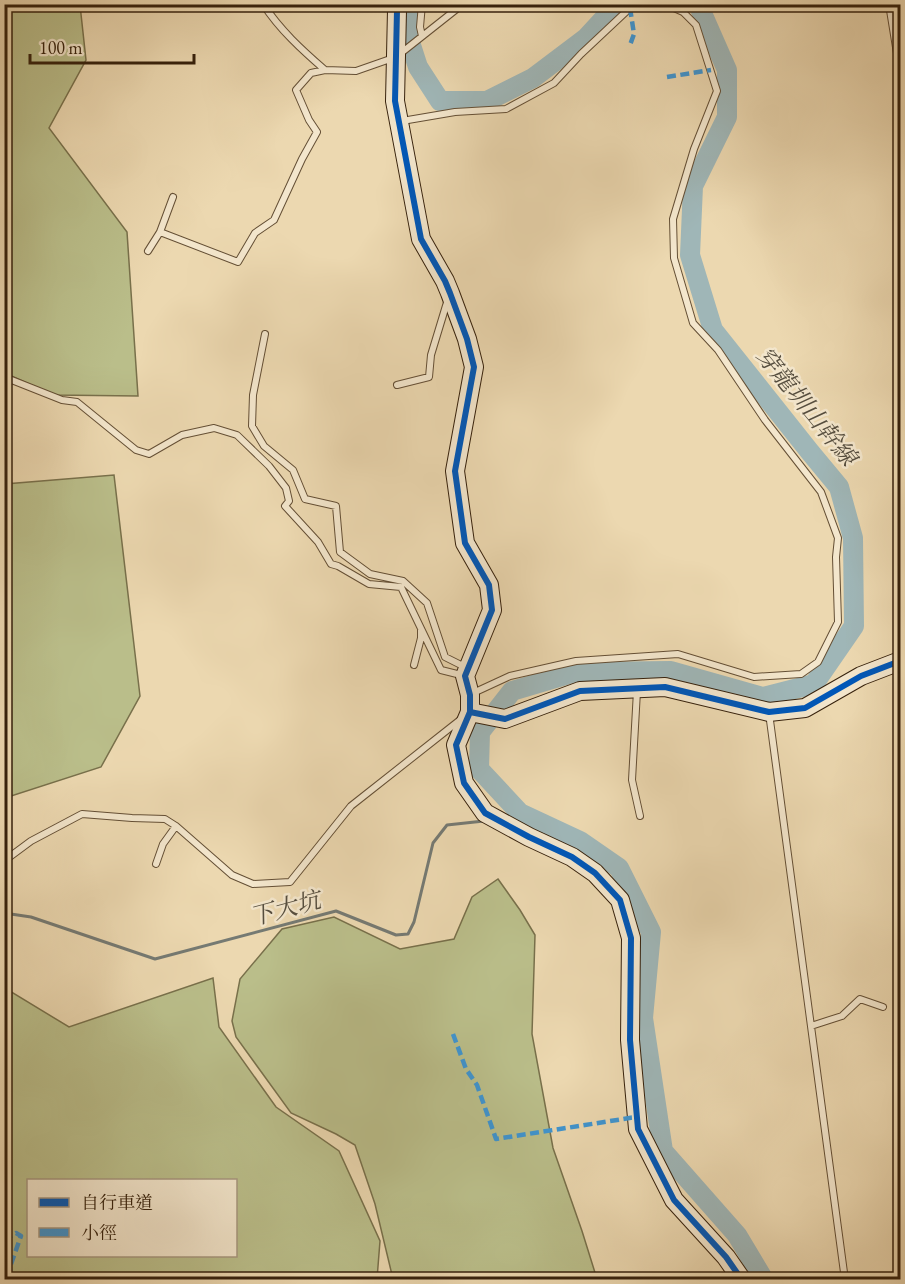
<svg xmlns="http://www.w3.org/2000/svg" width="905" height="1284" font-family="'EB Garamond','Noto Serif TC',serif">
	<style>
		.green { fill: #babe8a; stroke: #78704b; stroke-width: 1.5; fill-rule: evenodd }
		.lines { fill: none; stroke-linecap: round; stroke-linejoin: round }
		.stream { stroke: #757a73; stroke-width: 3 }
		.river { stroke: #9fb6b7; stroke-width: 20 }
		.lane-casing { stroke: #644f35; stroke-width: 8 }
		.secondary-casing { stroke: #36210c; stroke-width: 20 }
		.lane { stroke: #f3e6cc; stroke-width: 6 }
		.secondary { stroke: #f3e6cc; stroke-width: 18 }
		.quiet { stroke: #3e95d2; stroke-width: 4.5; stroke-dasharray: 9 4.5; stroke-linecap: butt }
		.cycleway-casing { stroke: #f3e6cc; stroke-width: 10 }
		.cycleway { stroke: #0057b8; stroke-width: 6 }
		.labels { text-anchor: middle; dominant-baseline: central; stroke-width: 5; stroke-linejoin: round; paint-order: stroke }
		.water-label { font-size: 24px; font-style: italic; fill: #564e3f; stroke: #f3e6cc }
	</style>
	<rect width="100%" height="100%" fill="#ecd8b0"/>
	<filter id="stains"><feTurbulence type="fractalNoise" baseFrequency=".00333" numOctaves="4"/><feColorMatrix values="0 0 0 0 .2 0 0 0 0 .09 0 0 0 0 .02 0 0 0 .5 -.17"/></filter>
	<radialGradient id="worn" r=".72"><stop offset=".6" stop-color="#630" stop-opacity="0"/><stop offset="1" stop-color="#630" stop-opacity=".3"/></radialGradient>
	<path class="green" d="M5,5H80L86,60L49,128L127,232L138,396L53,395L5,373Z
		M114,475L140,696L101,767L5,798V484Z
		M498,879L520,910L535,935L532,1034L553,1148L582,1231L597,1279H393L375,1204L355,1145L336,1134L291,1113L236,1037L232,1021L240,979L282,929L334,917L400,949L454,939L472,897Z
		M213,978L219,1027L276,1107L339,1151L380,1241L377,1279H5V988L69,1027ZM28,1180H236V1256H28Z"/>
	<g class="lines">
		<path class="stream" d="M515,821L536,820
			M4,913L31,917L155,959L336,911L396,935L408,934L414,922L433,843L447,825L484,821"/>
		<path class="river" d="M409,4L410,7L409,39L418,67L440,101H487L533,78L586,38L609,13L623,4
			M698,4L727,70V117L693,186L690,255L713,330L810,452L839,487L853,538L854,626L814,684L763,697L671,671L576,672L512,691L480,732L479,769L520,813L580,841L619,868L651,932L643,1018L663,1151L737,1235L764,1280"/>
		<defs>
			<path id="lane" d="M263,4C280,30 302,50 325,70
				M889,4L900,72
				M422,36L420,27L422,4
				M402,121L455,112L506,109L554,83L581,54L630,8L654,4
				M173,197L160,232L238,262L255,233L274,220L302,159L317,132L309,120L296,90L311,73L325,70L356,71L396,57L463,4
				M148,251L160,232
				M265,334L253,395L252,426L264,446L293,470L305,499L336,506L340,552L370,574L403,581L427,603L445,657L465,667
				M4,377L62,400L77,402L136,450L149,454L182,435L214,428L237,435L269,466L286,488L289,501L285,506L318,542L331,564L338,566L369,584L401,587L441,670L465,676
				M397,385L429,377L431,355L448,299
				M414,665L421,638V630
				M637,691L632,780L640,816
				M471,694L510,676L576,661L678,654L754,677L801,674L818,662L838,622L836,557L838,538L821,492L765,420L718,350L693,323L674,258L673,219L694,149L717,91L696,25L683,12L665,4
				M769,713L845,1280
				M4,861L31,841L82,814L132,818L165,819L176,826L232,875L253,884L290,882L351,806L460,720
				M156,864L163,844L176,826
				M811,1026L842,1016L860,999L883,1007"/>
			<path id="secondary" d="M394,4L397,10L395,101L421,239L445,281L450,293L467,339L474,367L455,471L465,543L489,585L492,610L465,676L470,695V712L456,745L464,783L485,813L529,837L572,857L595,873L620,900L631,938L630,1040L638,1129L674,1200L726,1257L742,1280
				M470,712L505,719L580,691L665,687L769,712L805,708L861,676L900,661"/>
		</defs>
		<use href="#lane" class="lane-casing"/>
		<use href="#secondary" class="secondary-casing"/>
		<use href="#lane" class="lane"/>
		<use href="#secondary" class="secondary"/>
		<path class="quiet" d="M630,8L634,34L630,45
			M667,77L711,70
			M4,949L7,950
			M453,1034L466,1069L477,1085L496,1139L636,1117
			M4,1240L16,1233L21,1236L10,1267V1280"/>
		<defs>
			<path id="cycleway" d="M394,4L397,10L395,101L421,239L445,281L450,293L467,339L474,367L455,471L465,543L489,585L492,610L465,676L470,695V712L456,745L464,783L485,813L529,837L572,857L595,873L620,900L631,938L630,1040L638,1129L674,1200L726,1257L742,1280
				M470,712L505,719L580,691L665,687L769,712L805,708L861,676L900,661"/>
		</defs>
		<use href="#cycleway" class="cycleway-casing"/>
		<use href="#cycleway" class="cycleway"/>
	</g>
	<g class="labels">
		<g class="water-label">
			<text transform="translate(807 406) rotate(51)">穿龍圳山幹線</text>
			<text transform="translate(285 908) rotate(-15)">下大坑</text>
		</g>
	</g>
	<rect width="905" height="1284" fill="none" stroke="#ecd8b0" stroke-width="24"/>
	<rect x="6" y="6" width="893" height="1272" fill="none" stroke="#36210c" stroke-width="3"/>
	<rect x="12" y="12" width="881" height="1260" fill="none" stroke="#36210c" stroke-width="1.5"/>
	<rect x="27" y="1179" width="210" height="78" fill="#f3e6cc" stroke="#a7977f" stroke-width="1.5"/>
	<rect x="39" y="1198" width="30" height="9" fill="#0057b8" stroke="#a7977f" stroke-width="1.5"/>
	<text x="81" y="1209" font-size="18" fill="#36210c">自行車道</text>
	<rect x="39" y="1228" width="30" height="9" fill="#3e95d2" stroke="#a7977f" stroke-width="1.5"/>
	<text x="81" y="1239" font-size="18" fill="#36210c">小徑</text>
	<path d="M30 54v9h164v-9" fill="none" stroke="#36210c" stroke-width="3"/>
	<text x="39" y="54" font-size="18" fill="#36210c" stroke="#f3e6cc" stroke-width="4.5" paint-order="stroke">100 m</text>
	<rect width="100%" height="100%" filter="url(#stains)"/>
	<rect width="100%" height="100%" fill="url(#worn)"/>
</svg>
